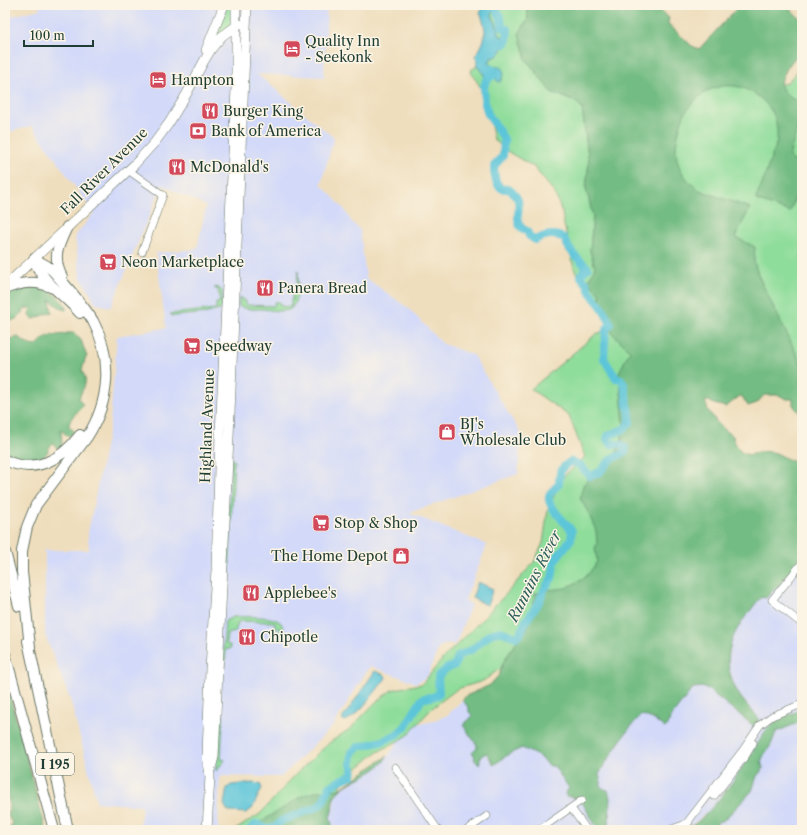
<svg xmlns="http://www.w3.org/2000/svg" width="807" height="835" font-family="'Libre Caslon Text',serif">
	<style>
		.built { fill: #d2d9f9 }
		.green { fill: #8fdd9b; stroke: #578d68 }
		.forest { fill: #73bc83; stroke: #497c5c }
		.water { fill: #5cc5d9; stroke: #3e8186 }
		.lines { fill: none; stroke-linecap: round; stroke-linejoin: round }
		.river { stroke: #5cc5d9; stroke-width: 8 }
		.minor-casing { stroke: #687564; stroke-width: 8 }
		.major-casing { stroke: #687564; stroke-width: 10 }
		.highway-casing { stroke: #687564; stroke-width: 12 }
		.minor { stroke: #fff; stroke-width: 7 }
		.major { stroke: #fff; stroke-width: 9 }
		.highway { stroke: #fff; stroke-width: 10 }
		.labels { text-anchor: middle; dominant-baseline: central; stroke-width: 3; stroke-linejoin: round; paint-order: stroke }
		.shield { fill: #fcf5e5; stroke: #617469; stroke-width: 1 }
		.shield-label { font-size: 13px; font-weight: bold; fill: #1f3d34 }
		.poi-label { font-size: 14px; fill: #1f3d34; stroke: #fcf5e5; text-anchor: start }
		.street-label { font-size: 14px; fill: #1f3d34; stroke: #fcf5e5 }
		.water-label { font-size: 15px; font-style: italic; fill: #2e5f5d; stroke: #fcf5e5 }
	</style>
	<rect width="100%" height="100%" fill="#fcf5e5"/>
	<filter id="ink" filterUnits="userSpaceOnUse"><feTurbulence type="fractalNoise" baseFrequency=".025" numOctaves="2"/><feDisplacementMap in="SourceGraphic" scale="8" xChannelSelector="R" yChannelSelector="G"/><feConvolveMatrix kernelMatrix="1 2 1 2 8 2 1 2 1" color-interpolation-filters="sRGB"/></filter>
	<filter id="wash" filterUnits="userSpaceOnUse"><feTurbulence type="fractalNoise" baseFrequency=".012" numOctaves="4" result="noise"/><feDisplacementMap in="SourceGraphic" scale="16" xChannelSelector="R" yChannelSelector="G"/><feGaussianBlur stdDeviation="0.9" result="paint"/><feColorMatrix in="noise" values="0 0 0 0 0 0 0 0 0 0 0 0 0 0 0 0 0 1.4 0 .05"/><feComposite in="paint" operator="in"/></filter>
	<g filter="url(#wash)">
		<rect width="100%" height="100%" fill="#efdebd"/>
		<path class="built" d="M38,5H327L324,77L257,74L334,138L321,184L345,210L351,221L360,230L366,278L408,308L443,344L473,355L521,434L518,474L409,513L487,545L465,600L471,605L455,645L450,643L439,647L427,677L416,683L370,666L333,726L281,777L220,776L218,830H139L142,806L97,802L70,699L45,635V550H89L88,533L110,423L117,336L166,328L156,253L197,249L206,206L162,185L111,307L96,304L80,276L75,236L94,213L32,126L5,133V18L40,9Z
			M802,555V710L790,714L770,725L766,730L742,768L712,808L698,820L686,829L609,830L604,790L601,786L599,775L608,759L630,727L639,716L642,715L668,725L670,718L693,688L705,687L753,726L759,719L737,692L734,685L728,663L732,637L742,621L758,600L762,597L766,598L782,582Z
			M462,700L469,708V712L472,715L470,719L463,725L477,745L474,755L479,765L480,756L486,753L493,764H495L509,754L522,748L540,757L550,766H554L556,768L569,788L565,794L568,797L576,798L582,802L598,830H330L332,825L330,817L333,810L334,800L335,795L343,788L372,771L385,760L396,745L398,736L410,725L430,722L448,715Z
			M802,719V830H715V826L719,821H723L752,791L757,776L764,768L760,762L765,752L771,745L776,732L790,725L795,724Z"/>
		<path class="green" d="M228,5H233V24L215,40Z
			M496,5H527L528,19L519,34L526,59L539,76L565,98L576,102L582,108L589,163L586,188L593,216L590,251L595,267L591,285L600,293V300L583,285L575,271L572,261L571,251L564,225L562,212L555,194L550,187L534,167L510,153L494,140L491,126L487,98L471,72L472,69L478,66C481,71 483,77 490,77C497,77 490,75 497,78L502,68L494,67L488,63L490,62L491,58C502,50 506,49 506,35L503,37L499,35C499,33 499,31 498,29C496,19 488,17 496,5Z
			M802,66V371L735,236L737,229L751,208L701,192L686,183L666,145L690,99L714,83L765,88L787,83Z
			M298,270C299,280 299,307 288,310C281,312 271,310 263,309C256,309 246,310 239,306V298H242V300L246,301V305L274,306L275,302H280V306L291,307V299H294L292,298V295H293L292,294L296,293Z
			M215,287L219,288L222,291V307L220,310L207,313L175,316H172L170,314L216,309V303L220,302L218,289H215Z
			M636,318L613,557L515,658L483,681L457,689L431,709L407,736L376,753L354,771L343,782L334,798L292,830H235L260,814L298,772L329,743L351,728L377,701L392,690L410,686L422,684L445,656L462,640L507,593L534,562L543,543L548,509L562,478L585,457L569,416L531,389L596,334Z
			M231,459L234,460L229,573H226Z
			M233,617C244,617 272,615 280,622C283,625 284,630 284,634H280V628H275V622L240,621L238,623L235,632L227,634L226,644L230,645V649H226L225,667H222L225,621Z
			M219,714H223L221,759L225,760L216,771Z"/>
		<path class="forest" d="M527,5H667L661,12L669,18L668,22L669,25L692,46L699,49L740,5H785L802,20V53C791,58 784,73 780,84C784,94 791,100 802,102C802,115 798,126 794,139C792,145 791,151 789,157L794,161L799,156L802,159V179L790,212L756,200V198C762,186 766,173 770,161C772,155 775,150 776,144C778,138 777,129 776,123C775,113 767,104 760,98C735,77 705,84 687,110C682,117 680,127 678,135C672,159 680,176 699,190L750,208L735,237L755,247L754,262L759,277L802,365V416L793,405V399H786L779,395H764L757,403L748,406L741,395L726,407L714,404L709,401H705L708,410L718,424L733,436L735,445L741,452L748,455C758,452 765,450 775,453C785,456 791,464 802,461V468L798,470L794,482L798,487L802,489V555L782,582L766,598L762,597C757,601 754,606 750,611C729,636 720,662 738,693C743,702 752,710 759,719L754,726L705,687L693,688L670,718L668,725L665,728L653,719L642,715C634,719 603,765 599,775L601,782V786L604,789L608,790L610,798L609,830H598L582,802L576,798L566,796L565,794L569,788L554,766H550L540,757L522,748L509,754L495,764L494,765L487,753C478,756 481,759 479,765L474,759L475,757L472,752L477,747V745L463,725L470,719L472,715L469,712V708L462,700L466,696L490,685L499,675L503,663L507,656L519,638L527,629L533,605L534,594L547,590L566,588L583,579L589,573L595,565L597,561L595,548L597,543L596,531L588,512L580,498L583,485L592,475L602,470L610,464L614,458L621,443L624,425L619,372L630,351C624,344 612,335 608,327C604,317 608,308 600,300V293L591,285L589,280L595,267L590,251L593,216L586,188L589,163L582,108L576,102L551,92L526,59L519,34L528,19Z
			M38,287C43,290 47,290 51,292C56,295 62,301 66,306V310L62,309L50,300L52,312L34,319L29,316L31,307L25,309L16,319L5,323V295C15,287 25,288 38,287Z
			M68,333H74L81,340L87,357L85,359L82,371C90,384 82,387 79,399L83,405C79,412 69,417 69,426L74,431C72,435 71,436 67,436L61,429L62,445L60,448H57L53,443C48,447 49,452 44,456C36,464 14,461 5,454V340L18,337L30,345L36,346C40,342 46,335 52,335C59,335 60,335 68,333Z
			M5,678L46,830H10L12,823L8,816L9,803L5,787Z
			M802,710V719L800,722L776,732C774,736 773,741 771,745C767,751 763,755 761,762L764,768L757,776L752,791L723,821H719L715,826V830H683C709,824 752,753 766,730C775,720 789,714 802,710Z
			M387,756C378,776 346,778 335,796C331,802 334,810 330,817L332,825L330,830H245L264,820L302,796L317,791L340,789Z"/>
		<path class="water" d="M480,5H496C489,15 493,17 497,26C499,28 498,32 499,35L503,37L506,34H509V41L506,42C502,50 500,57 491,58L490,62L488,63L494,67H502L504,74L500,82H498L495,77H485L482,71L478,68V66H476L478,61L475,56C486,42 488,30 480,13L482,10Z
			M478,582L493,589L487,605L472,598Z
			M375,671L385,675L386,678C376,690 359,716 345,721L342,719Z
			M252,783L260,784L262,788L252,809L246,813L230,812L227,810L224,804L227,788L231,785Z"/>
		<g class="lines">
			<path class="river" d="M498,5L496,7V9L501,18L502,27L508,29L507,40L505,44
				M507,5H515
				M249,830L257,824L265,828H275L281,821L317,807C328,799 324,795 329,788C335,782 345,778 352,775L353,769L351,764L352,752L358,747L383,741L397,734L405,727L422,699C428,696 435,699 439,693L438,676L446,669L455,665L458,656L473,649L490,634L500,631L516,637L520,634L526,621L539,602L544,590L552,578L555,560L571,539L572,531C566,523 546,505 549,496C551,491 556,487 559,484C559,471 561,468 571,461L580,465L586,472L590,476L600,472L610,460L625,452L626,449C623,443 618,444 611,444L607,439L608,436L624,429L630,423V412L627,405V398L624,384L621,379L616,378L604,359L606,330L611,324L601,306L595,299L589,290L587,284L581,277V274L588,268C578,259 568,250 564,238C555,233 544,235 535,240L529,236L527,231C512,226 521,210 518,200C516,196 511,189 507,189C504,188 504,190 501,188C495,184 494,172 494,166L503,156L504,139L488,114L485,104L484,87L486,80L494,75V70L492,69"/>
		</g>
	</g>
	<g filter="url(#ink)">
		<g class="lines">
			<defs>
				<path id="minor" d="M128,170L163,195L142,252
					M802,563L772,600L802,624
					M395,767L438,830
					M714,796L746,755L753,743
					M571,808L587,830
					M686,824L743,750L760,725L772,716L802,704
					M467,830L487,816
					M539,830L582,800
					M669,830L683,825L689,822"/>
				<path id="major" d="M206,50L224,5
					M5,286L134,165L155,142L169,123L186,95L204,61L212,48L222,36L239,24
					M211,768L214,757L229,437L247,5
					M207,830L210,776L207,756L210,669L216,570L220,435L236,88V5"/>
				<path id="highway" d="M34,259C41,282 65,295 80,313
					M62,277C52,257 58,246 67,227
					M5,289C22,282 36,280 53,288
					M5,460C35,475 62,459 80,435
					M5,552L19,606
					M28,641L68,830
					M30,647L22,572V551L27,527L36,505L87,437C110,402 113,358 93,321C82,303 66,286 53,271L47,266L34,259
					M5,654L54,830"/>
			</defs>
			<use href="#minor" class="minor-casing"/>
			<use href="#major" class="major-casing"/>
			<use href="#highway" class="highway-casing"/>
			<use href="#minor" class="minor"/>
			<use href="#major" class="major"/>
			<use href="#highway" class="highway"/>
		</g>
	</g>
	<defs>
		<symbol id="hotel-square" viewBox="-11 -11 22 22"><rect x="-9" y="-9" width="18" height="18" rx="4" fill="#d1495b" stroke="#fcf5e5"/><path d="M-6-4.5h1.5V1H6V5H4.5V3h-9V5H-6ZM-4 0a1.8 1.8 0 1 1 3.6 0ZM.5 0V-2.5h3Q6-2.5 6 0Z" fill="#fff"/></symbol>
		<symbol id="restaurant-square" viewBox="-11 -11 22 22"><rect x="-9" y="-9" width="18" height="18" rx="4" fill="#d1495b" stroke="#fcf5e5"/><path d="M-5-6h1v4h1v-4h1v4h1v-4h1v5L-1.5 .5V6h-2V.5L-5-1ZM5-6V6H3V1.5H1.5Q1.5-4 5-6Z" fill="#fff"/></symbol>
		<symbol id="bank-square" viewBox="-11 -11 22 22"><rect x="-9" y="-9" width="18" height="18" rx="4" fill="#d1495b" stroke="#fcf5e5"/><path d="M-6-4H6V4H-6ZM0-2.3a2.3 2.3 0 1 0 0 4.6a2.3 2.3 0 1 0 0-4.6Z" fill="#fff"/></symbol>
		<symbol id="supermarket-square" viewBox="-11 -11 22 22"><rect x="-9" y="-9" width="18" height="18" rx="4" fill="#d1495b" stroke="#fcf5e5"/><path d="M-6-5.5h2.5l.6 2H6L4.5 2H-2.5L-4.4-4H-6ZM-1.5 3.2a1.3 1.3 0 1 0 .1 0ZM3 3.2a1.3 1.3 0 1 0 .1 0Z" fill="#fff"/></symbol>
		<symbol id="shop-square" viewBox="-11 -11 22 22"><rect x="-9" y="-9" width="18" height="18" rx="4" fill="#d1495b" stroke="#fcf5e5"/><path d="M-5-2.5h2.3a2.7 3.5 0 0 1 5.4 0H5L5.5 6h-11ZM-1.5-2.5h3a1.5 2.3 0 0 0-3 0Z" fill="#fff"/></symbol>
	</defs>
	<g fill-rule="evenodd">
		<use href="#hotel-square" x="282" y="39" width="20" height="20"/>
		<use href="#hotel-square" x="148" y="70" width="20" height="20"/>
		<use href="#restaurant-square" x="200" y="101" width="20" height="20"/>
		<use href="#bank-square" x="188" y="121" width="20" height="20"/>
		<use href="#restaurant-square" x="167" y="157" width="20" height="20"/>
		<use href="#supermarket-square" x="98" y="252" width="20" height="20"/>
		<use href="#restaurant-square" x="255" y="278" width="20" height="20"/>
		<use href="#supermarket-square" x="182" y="336" width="20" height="20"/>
		<use href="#shop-square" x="437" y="422" width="20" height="20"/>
		<use href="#supermarket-square" x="311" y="513" width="20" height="20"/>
		<use href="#shop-square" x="391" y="546" width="20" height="20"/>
		<use href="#restaurant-square" x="241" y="583" width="20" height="20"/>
		<use href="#restaurant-square" x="237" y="627" width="20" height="20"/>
	</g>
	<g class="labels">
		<rect class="shield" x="36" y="753" width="38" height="22" rx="3"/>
		<g class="shield-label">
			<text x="55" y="764">I 195</text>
		</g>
		<g class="poi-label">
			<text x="305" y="41">Quality Inn<tspan x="305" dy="16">- Seekonk</tspan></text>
			<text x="171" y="80">Hampton</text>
			<text x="223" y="111">Burger King</text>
			<text x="211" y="131">Bank of America</text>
			<text x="190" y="167">McDonald's</text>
			<text x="121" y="262">Neon Marketplace</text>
			<text x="278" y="288">Panera Bread</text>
			<text x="205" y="346">Speedway</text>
			<text x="460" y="424">BJ's<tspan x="460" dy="16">Wholesale Club</tspan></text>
			<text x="334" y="523">Stop &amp; Shop</text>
			<text x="388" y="556" text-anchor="end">The Home Depot</text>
			<text x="264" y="593">Applebee's</text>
			<text x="260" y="637">Chipotle</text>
		</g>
		<g class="street-label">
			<text transform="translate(104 171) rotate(-45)">Fall River Avenue</text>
			<text transform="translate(207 426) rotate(-88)">Highland Avenue</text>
		</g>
		<g class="water-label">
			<text transform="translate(534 576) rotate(-63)">Runnins River</text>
		</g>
	</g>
	<rect width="807" height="835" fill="none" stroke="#fcf5e5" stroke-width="20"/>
	<path d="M24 40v6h69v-6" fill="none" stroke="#1f3d34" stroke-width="2"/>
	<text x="30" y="40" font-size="12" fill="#1f3d34" stroke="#fcf5e5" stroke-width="3" paint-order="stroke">100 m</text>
</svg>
